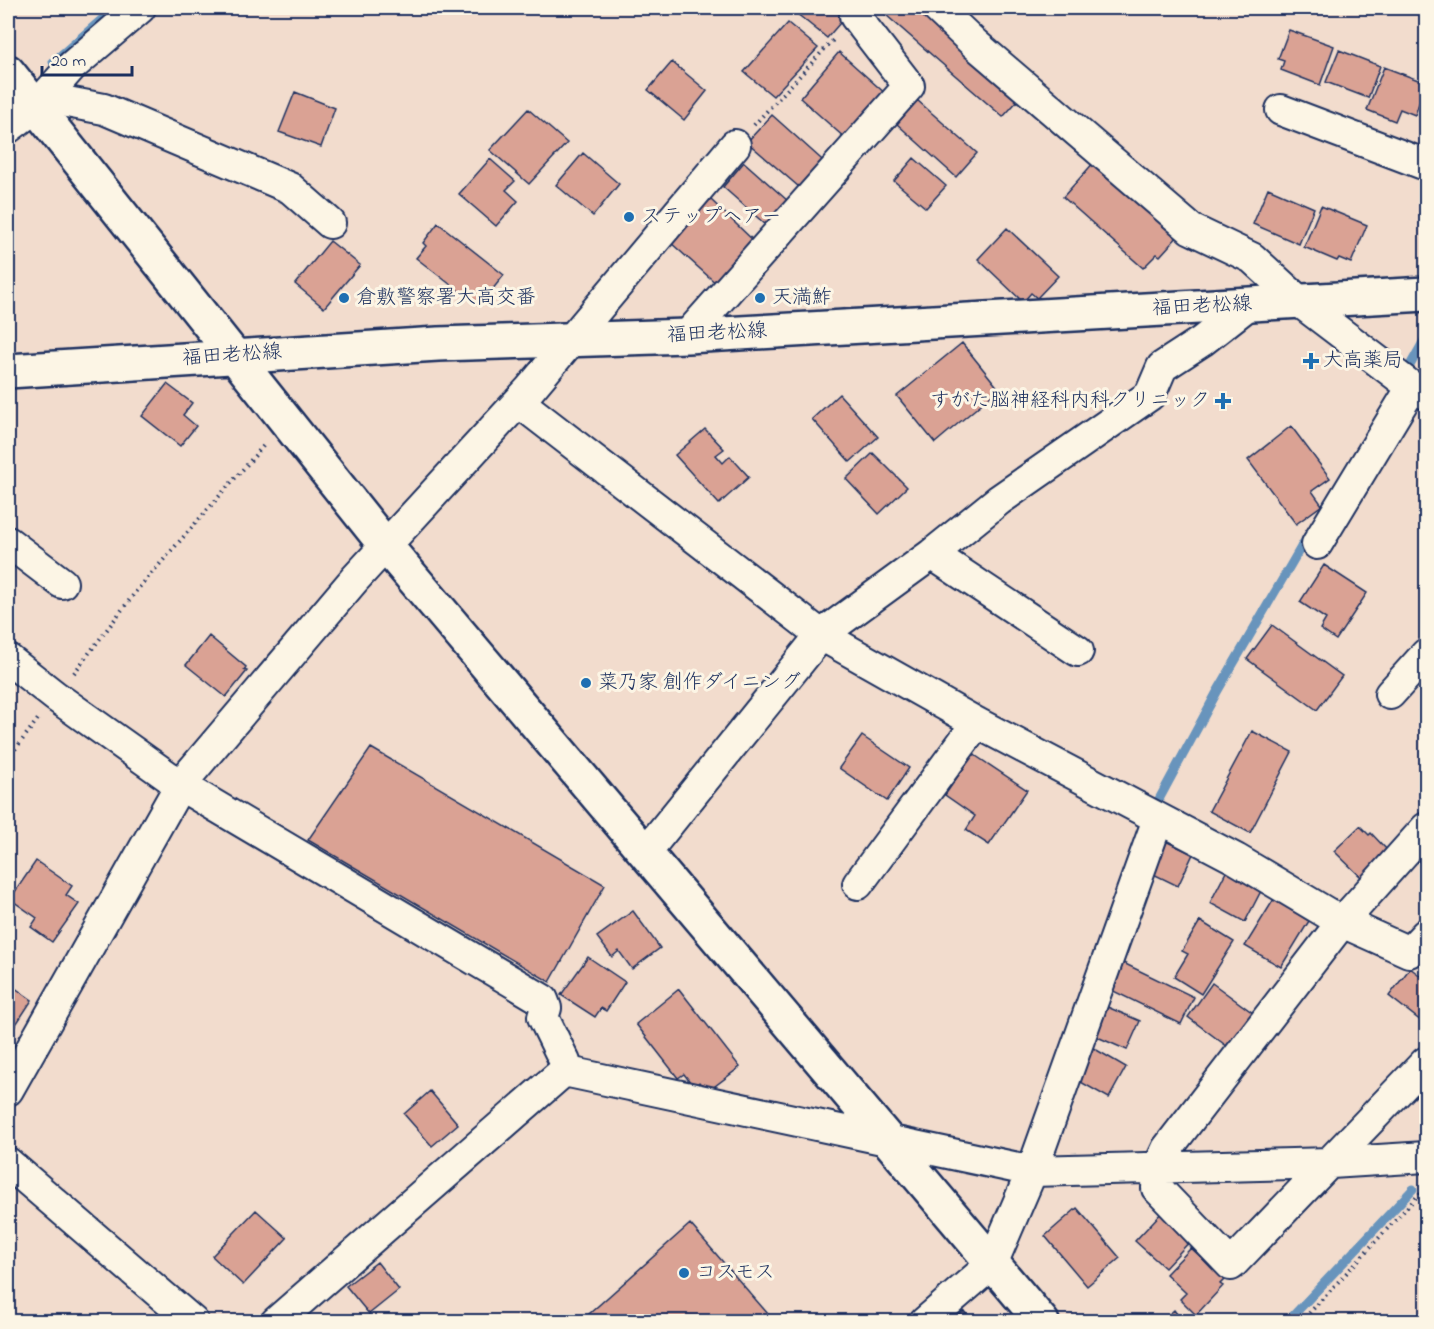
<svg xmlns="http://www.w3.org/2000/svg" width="1434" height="1329" font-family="'Indie Flower','Klee One',sans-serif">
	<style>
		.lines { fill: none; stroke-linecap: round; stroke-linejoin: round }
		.stream { stroke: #6794bc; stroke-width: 9 }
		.building { fill: #daa294; stroke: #1b2f5e; stroke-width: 1.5 }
		.street-casing { stroke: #1b2f5e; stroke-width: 34 }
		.secondary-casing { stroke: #1b2f5e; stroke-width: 38 }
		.path { stroke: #1b2f5e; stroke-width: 4; stroke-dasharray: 1.5 4.5; stroke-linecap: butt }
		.street { stroke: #fcf5e5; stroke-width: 30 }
		.secondary { stroke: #fcf5e5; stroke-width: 33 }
		.poi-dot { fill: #1f6fb2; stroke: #fcf5e5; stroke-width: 2 }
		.labels { text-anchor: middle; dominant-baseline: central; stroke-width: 6; stroke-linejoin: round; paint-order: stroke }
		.poi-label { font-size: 20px; fill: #1b2f5e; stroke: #fcf5e5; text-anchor: start }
		.street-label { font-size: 20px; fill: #1b2f5e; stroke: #fcf5e5 }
	</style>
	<rect width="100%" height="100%" fill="#f2dccd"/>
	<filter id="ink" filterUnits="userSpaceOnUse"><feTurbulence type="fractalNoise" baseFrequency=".0167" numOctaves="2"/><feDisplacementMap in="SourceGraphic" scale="12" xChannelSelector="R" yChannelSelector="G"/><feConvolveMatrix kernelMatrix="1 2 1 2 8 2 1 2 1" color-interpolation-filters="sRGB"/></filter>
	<g filter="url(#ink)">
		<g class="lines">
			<path class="stream" d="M53,62L115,8
				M1408,369L1426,337
				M1157,803L1217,692L1308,535
				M1287,1322L1413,1189"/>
		</g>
		<path class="building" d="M801,8H853L827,38L796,13Z
			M878,8H916L1020,98L1003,117Z
			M788,23L818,48L773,96L744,72Z
			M1289,30L1334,46L1320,85L1281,70L1284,61L1278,59Z
			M1339,50L1380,66L1368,98L1326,82Z
			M839,52L887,95L846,139L800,98Z
			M672,62L707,91L684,120L648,90Z
			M1384,67L1426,83L1415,115L1400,109L1395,121L1367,110Z
			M295,92L335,108L321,147L279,132Z
			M917,100L977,153L956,177L897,124Z
			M528,109L567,143L529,184L490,150Z
			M772,115L830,167L806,193L747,142Z
			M583,153L619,184L593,216L556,185Z
			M914,158L946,186L926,208L894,181Z
			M490,159L515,181L506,190L518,201L496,226L459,194Z
			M1096,160L1179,235L1160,256L1157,254L1143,268L1063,197Z
			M744,162L788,201L766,225L723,187Z
			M1268,188L1314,208L1299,244L1253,224Z
			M710,199L758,245L719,286L670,242Z
			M1321,206L1367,225L1351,263L1339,258L1337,261L1304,247Z
			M438,223L504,275L488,295L486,293L477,305L416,258L426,246L423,243Z
			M1007,228L1058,276L1037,298L1031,293L1023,302L978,259Z
			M330,241L360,265L324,308L295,284Z
			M962,343L999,389L935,443L897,396Z
			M167,384L192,403L183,415L196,426L180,446L142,416Z
			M839,394L878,437L850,462L812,419Z
			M1291,426L1330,478L1312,491L1322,505L1296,524L1248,460Z
			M705,429L724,449L716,455L723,463L730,456L749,477L719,504L675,455Z
			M873,453L907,487L879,514L846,479Z
			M1324,565L1367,593L1336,640L1320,629L1326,619L1300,602Z
			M1272,625L1342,676L1317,710L1247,659Z
			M209,636L246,667L244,670L247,671L226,697L186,665Z
			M1252,731L1292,752L1250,833L1209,811Z
			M862,736L909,768L887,801L839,768Z
			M371,748L605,885L550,982L308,840Z
			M973,754L1027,790L989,845L966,830L975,816L945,795Z
			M1360,826L1369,835L1371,833L1389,852L1362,878L1334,851Z
			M1159,838L1193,854L1178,886L1145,870Z
			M36,861L72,886L66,895L79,904L52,942L31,927L37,918L10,899Z
			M1228,868L1263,887L1245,922L1210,903Z
			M1274,899L1309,921L1281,967L1245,946Z
			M633,911L660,948L632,969L619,951L612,957L597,937Z
			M1200,921L1234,942L1201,994L1174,977L1188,954L1182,951Z
			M588,957L625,982L606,1011L601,1008L595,1017L561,995Z
			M1113,958L1194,997L1181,1024L1101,985Z
			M1410,968L1426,980V1025L1389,996Z
			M8,983L32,1000L13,1029L8,1026Z
			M1212,983L1257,1016L1232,1050L1188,1017Z
			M679,989L740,1067L707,1092L699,1082L694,1087L684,1074L678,1078L636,1024Z
			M1098,1003L1140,1021L1127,1050L1086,1032Z
			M1088,1045L1126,1067L1109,1098L1070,1076Z
			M430,1091L458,1124L432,1146L404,1114Z
			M1077,1208L1120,1258L1087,1286L1045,1236Z
			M256,1210L287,1238L243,1285L212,1256Z
			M1164,1210L1193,1238L1165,1268L1135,1241Z
			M690,1224L775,1322H580Z
			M1191,1248L1225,1279L1220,1284L1223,1286L1196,1315L1180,1299L1186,1293L1166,1274Z
			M377,1262L399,1290L369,1314L346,1286Z
			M1174,1310L1183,1322H1160Z
			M964,1311L972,1322H952Z"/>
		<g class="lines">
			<defs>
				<path id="street" d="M937,8L975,44L1191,229L1252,258L1300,302L1412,387L1426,394
					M36,107L62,101L104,109L290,188L330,223
					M1281,110L1426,165
					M8,128L36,107L72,66L140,8
					M687,336L909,86L855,16
					M519,402L821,635L977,723L1236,859L1342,922L1409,952L1426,934
					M8,542L62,583
					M1317,544L1412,387
					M932,554L1078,651
					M8,659L55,696L180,785L543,1000L546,1008L543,1017L565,1062L564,1071
					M1390,694L1426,654
					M1426,828L1342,922L1167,1149L1158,1168L1157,1188L1231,1265L1426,1062
					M645,853L821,635L932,554L999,500L1150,395L1162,367L1202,341L1248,305
					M858,884L977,723
					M8,1090L180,785L354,580L530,389L735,145
					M8,1163L193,1322
					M276,1322L564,1071L1032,1171L1331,1163L1426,1157
					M925,1322L992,1264L1032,1171L1158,819"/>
				<path id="secondary" d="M8,72L385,545L1042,1322
					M8,371L438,344L687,336L1426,294"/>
			</defs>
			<use href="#street" class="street-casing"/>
			<use href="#secondary" class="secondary-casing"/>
			<path class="path" d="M754,125L835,38
				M74,673L137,590L265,444
				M8,759L38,719
				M1301,1322L1426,1187"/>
			<use href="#street" class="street"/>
			<use href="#secondary" class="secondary"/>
		</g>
	</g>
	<g class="poi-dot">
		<circle cx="629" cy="217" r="6"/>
		<circle cx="344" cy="298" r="6"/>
		<circle cx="760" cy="298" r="6"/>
		<path d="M1308 352h6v6h6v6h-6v6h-6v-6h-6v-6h6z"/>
		<path d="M1220 392h6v6h6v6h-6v6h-6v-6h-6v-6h6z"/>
		<circle cx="586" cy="683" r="6"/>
		<circle cx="684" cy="1273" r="6"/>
	</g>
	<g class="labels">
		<g class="poi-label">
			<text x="641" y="217">ステップヘアー</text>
			<text x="356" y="298">倉敷警察署大高交番</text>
			<text x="772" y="298">天満鮓</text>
			<text x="1323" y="361">大高薬局</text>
			<text x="1210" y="401" text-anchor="end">すがた脳神経科内科クリニック</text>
			<text x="598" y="683">菜乃家 創作ダイニング</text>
			<text x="696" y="1273">コスモス</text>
		</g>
		<g class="street-label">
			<text transform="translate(1202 307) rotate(-3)">福田老松線</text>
			<text transform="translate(717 334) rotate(-3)">福田老松線</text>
			<text transform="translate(232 356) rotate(-4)">福田老松線</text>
		</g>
	</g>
	<rect width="1434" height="1329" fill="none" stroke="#fcf5e5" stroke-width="30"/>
	<rect x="15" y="15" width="1404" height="1299" fill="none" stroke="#1b2f5e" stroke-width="2" filter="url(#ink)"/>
	<path d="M42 66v9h90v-9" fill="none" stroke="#1b2f5e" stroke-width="3"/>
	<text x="51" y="66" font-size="18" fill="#1b2f5e" stroke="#fcf5e5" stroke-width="4.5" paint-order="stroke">20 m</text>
</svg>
